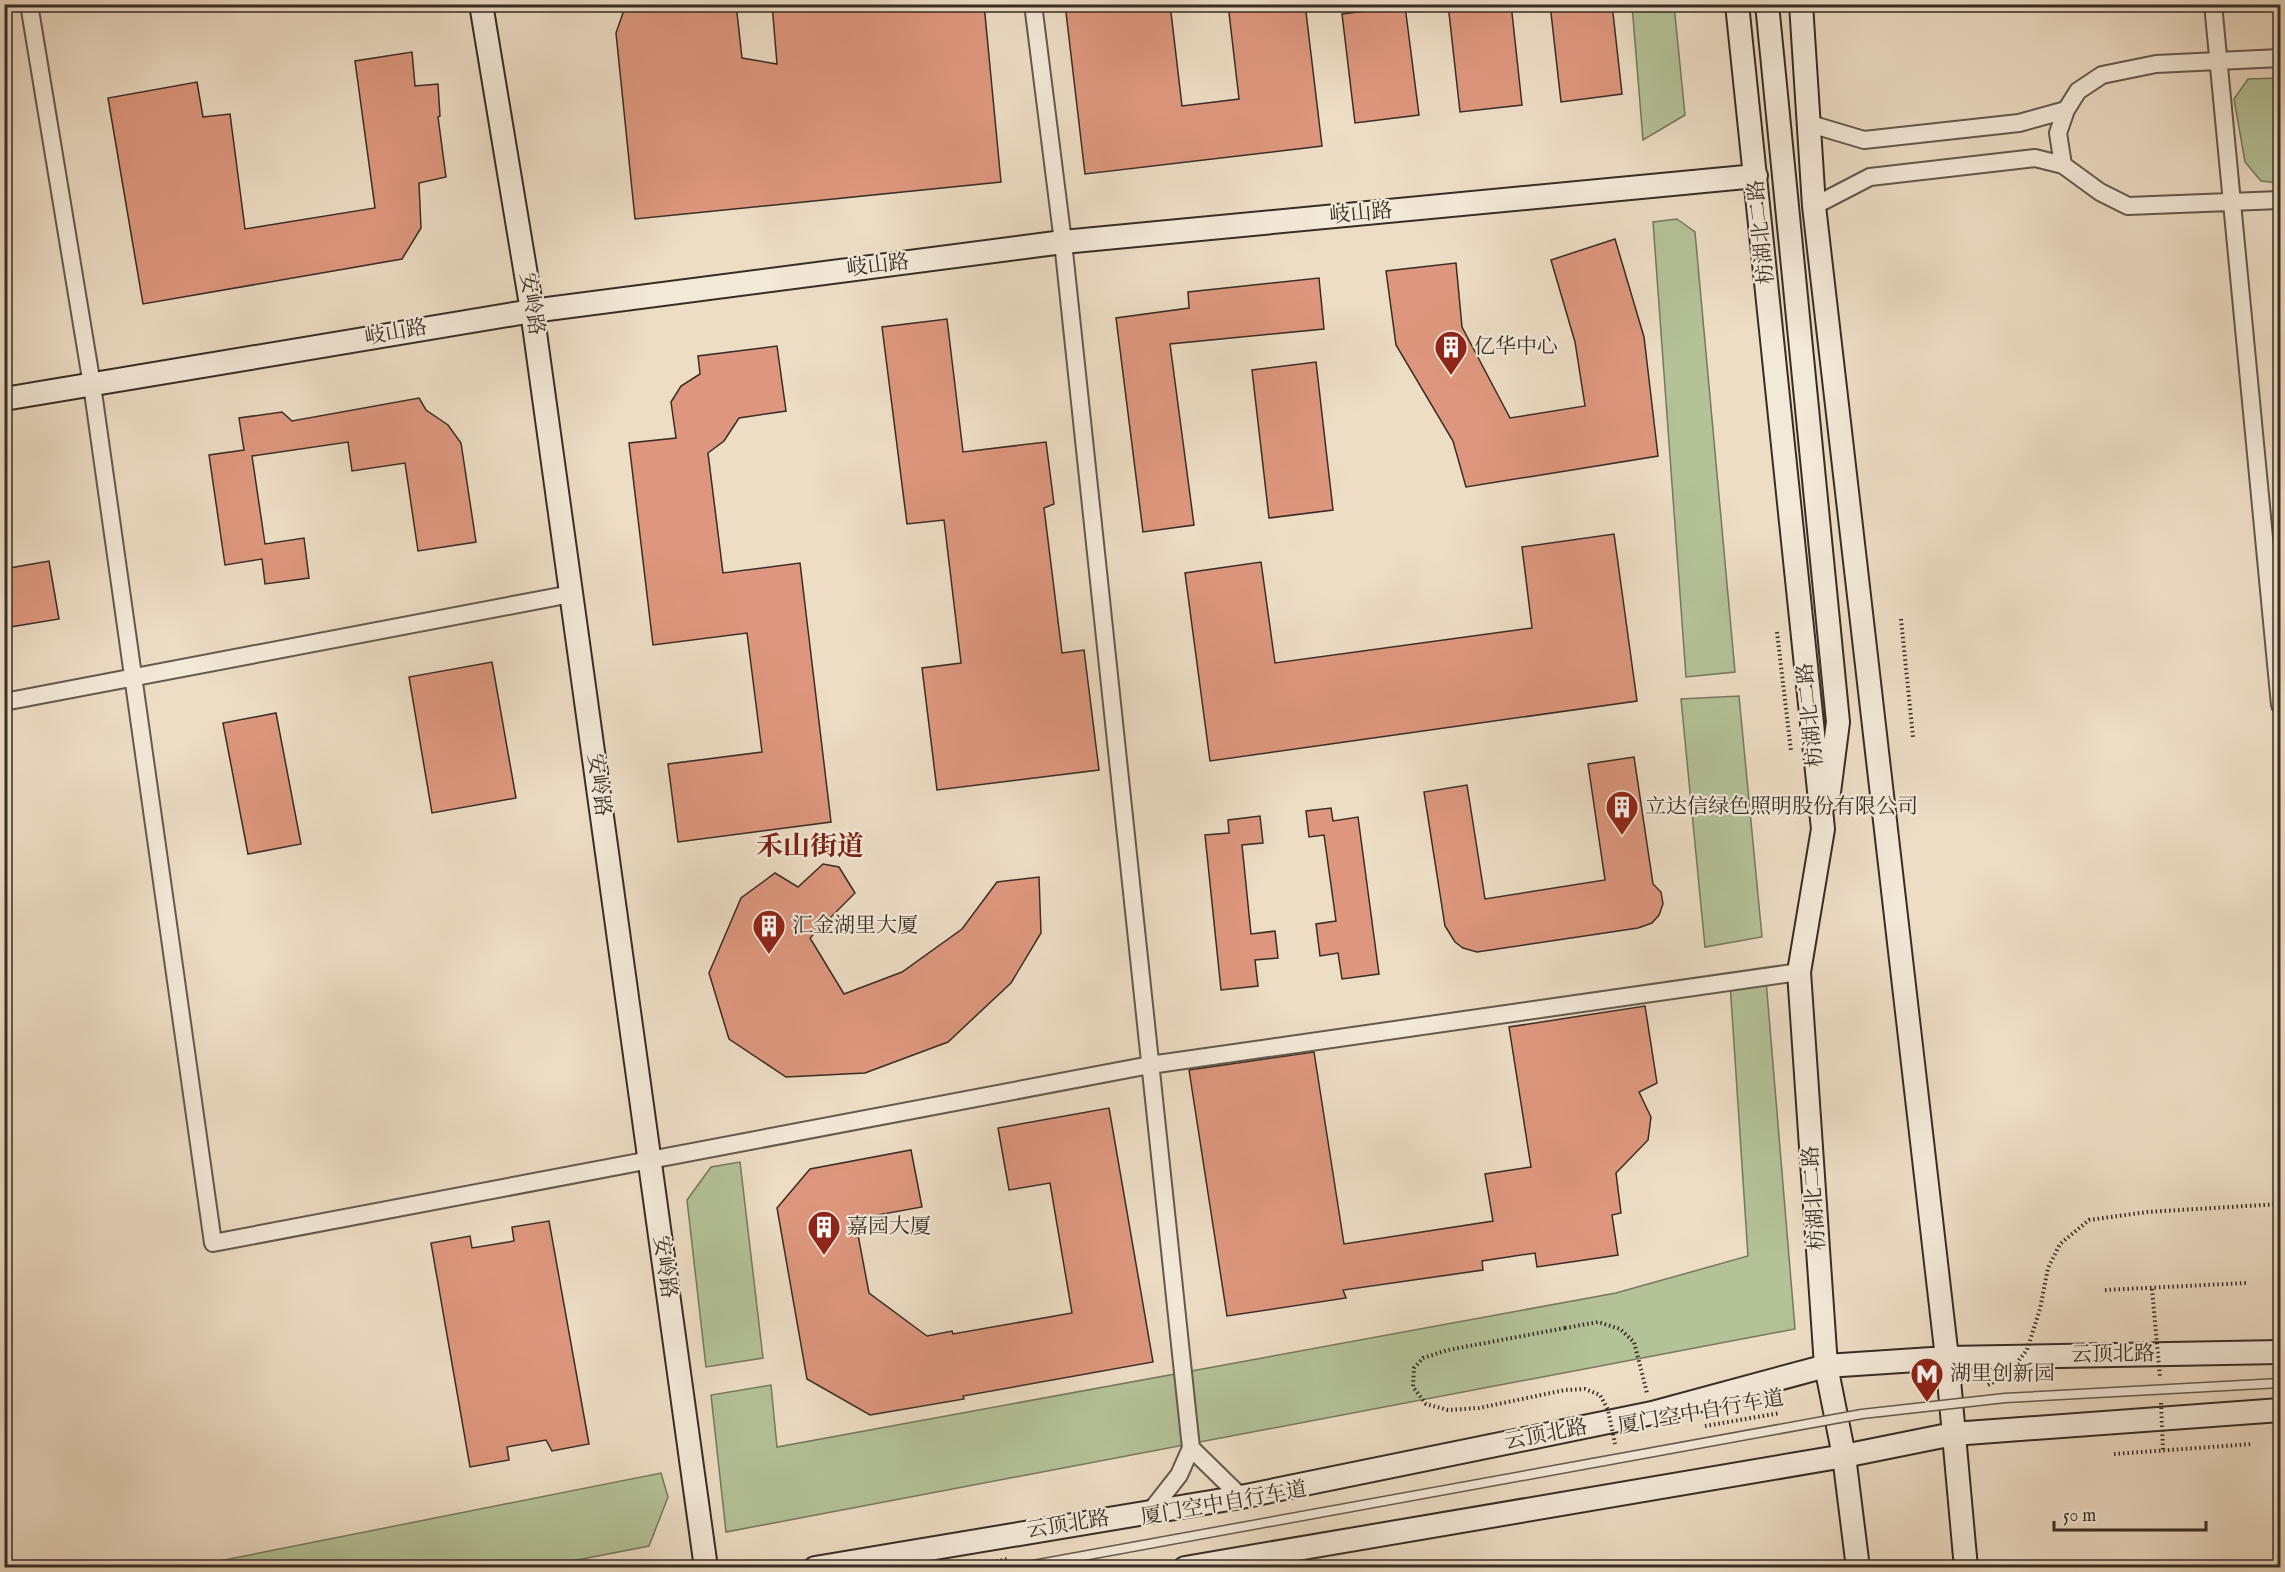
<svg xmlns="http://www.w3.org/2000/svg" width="2285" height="1572" font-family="'IM FELL English','Noto Serif SC',serif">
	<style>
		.green { fill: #b4c298; stroke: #76785e; stroke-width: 1.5 }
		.building { fill: #de977e; stroke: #372d25; stroke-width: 1.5 }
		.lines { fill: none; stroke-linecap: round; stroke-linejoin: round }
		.minor-casing { stroke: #64594d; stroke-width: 20 }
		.secondary-casing { stroke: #372d25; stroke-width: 26 }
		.path { stroke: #372d25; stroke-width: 4; stroke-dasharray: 1.5 3; stroke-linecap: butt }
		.minor { stroke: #f3e9d9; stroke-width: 16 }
		.secondary { stroke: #f3e9d9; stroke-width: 22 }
		.service-bridge-casing { stroke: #64594d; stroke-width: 11; stroke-linecap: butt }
		.path-bridge { stroke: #372d25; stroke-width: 4; stroke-dasharray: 1.5 3; stroke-linecap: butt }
		.service-bridge { stroke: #f3e9d9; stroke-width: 8 }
		.labels { text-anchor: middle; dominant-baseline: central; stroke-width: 4.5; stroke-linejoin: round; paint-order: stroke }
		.street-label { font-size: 21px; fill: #372d25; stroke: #f3e9d9 }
		.poi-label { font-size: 21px; fill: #372d25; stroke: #f3e9d9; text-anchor: start }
		.district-label { font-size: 27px; font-weight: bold; fill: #7a1f14; stroke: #f3e9d9 }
	</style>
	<rect width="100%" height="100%" fill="#edddc5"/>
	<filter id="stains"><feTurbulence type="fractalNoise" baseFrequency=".00333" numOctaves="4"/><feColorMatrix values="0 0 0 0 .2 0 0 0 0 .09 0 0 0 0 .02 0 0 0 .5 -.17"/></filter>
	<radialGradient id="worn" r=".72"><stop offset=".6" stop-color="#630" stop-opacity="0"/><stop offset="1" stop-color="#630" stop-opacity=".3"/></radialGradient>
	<path class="green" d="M1632,5H1674L1685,115L1643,140Z
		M2280,78V183L2261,181L2245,162L2234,99L2248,79Z
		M1677,219L1695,232L1735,672L1686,677L1653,222Z
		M1739,696L1762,937L1705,947L1681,699Z
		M1766,980L1795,1329L726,1532L711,1395L771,1385L777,1447L1616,1293L1748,1256L1730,983Z
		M740,1162L763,1358L706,1367L687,1200L711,1167Z
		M661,1473L668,1497L649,1546L536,1568L189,1567Z"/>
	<path class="building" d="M626,4H736L742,58L777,64L772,4H984L1001,182L635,219L616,33Z
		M1065,4H1170L1182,106L1239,99L1228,4H1305L1322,146L1085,174Z
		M1448,4H1511L1522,105L1460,112Z
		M1550,4H1612L1622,94L1561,102Z
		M1405,6L1419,115L1355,123L1342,14Z
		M412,52L415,86L438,84L440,116L438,117L446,177L419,183L421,228L402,259L143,304L108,98L197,82L203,117L230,114L245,229L375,208L355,61Z
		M1615,239L1644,337L1658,456L1466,487L1453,441L1396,345L1386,271L1456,263L1462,327L1510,418L1585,406L1575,342L1551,260Z
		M1319,278L1324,329L1170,344L1194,525L1143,532L1116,318L1189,308L1188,292Z
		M947,319L963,452L1046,442L1054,504L1044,508L1062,653L1084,650L1099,770L937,790L922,668L961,663L944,520L907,524L882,327Z
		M777,346L786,411L739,418L724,441L708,453L723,573L800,563L831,822L678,842L668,764L762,752L747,633L653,645L629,443L676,438L671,402L681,386L700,374L698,356Z
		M1316,362L1333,510L1269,518L1252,370Z
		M419,398L426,410L448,425L461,443L476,542L418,551L405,463L352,471L348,442L252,456L265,544L304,538L309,578L265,584L262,559L225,565L209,455L244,450L239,418L282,412L292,421Z
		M1614,534L1637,701L1210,761L1185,573L1261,562L1275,663L1532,628L1522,547Z
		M49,561L59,619L4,628V569Z
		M492,662L516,798L432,813L409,677Z
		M276,713L301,844L248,854L223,723Z
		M1634,757L1653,884L1661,892L1663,904L1659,915L1652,923L1638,928L1477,952L1463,948L1455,942L1445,926L1424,792L1467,785L1485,899L1605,880L1588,764Z
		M1331,808L1333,821L1358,817L1379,974L1342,979L1338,953L1320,956L1316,924L1336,921L1324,835L1309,837L1306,811Z
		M1260,816L1263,843L1242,845L1251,934L1275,931L1278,958L1255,960L1258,986L1221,990L1205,835L1229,833L1228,820Z
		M823,864L839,867L855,893L810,938L844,994L902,972L962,929L997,882L1039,877L1041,933L1011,983L948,1042L865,1073L786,1077L729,1039L709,973L741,898L775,873L798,887Z
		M1645,1006L1657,1083L1639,1092L1651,1117L1648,1140L1616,1173L1621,1213L1612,1215L1618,1255L1537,1267L1535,1253L1482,1261L1483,1270L1343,1290L1346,1298L1227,1316L1189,1070L1314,1052L1344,1244L1493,1221L1485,1174L1531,1167L1509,1027Z
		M1109,1108L1153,1362L963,1396L964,1399L870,1415L807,1379L777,1208L810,1169L911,1150L922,1207L855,1219L869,1293L927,1336L952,1331L953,1334L1072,1313L1050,1183L1009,1190L998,1128Z
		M549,1221L589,1444L552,1451L546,1440L507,1447L509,1460L470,1467L431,1243L470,1236L472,1248L514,1241L512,1227Z"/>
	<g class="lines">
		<defs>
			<path id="minor" d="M29,4L92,385L213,1243L1150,1065L1799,972
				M1033,4L1063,242L1191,1448L1179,1475L1150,1512
				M2213,4L2280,705
				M1807,123L1864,140L2019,123L2066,110L2078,91L2102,75L2156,64L2280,58
				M2063,165L2058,133L2066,110
				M1814,206L1870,177L2035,158L2063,165L2100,192L2128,206L2280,200
				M4,702L571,594
				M1191,1448L1241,1497"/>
			<path id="secondary" d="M481,4L532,311L706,1568
				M1737,4L1823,829L1799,972L1826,1366L1844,1456L1858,1568
				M1767,4L1838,722L1828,800
				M1801,4L1814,206L1947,1358L1966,1568
				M4,399L532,311L1063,242L1756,176
				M815,1568L1241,1497L1652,1413L1826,1366L1947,1358L2280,1352
				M1185,1568L1844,1456L1953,1434L2280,1410"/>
		</defs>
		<use href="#minor" class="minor-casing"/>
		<use href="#secondary" class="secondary-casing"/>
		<path class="path" d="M1901,619L1913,737
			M1777,632L1791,751
			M2105,1290L2246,1283
			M1565,1328L1598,1322L1620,1329L1634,1342L1647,1393
			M2114,1454L2252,1444"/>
		<use href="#minor" class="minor"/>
		<use href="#secondary" class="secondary"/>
		<defs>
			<path id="service-bridge" d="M1017,1568L1862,1414L2005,1398L2280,1383"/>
		</defs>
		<use href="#service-bridge" class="service-bridge-casing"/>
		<path class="path-bridge" d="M2152,1289L2160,1377
			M1565,1328L1448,1350L1423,1358L1414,1368L1413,1387L1426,1404L1448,1410L1479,1408L1565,1390L1585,1389L1600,1395L1608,1410L1615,1444
			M1988,1385L2006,1376L2027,1350L2040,1309L2048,1268L2060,1244L2089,1220L2147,1212L2280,1204
			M2161,1403L2163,1450
			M1705,1426L1780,1413
			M961,1568L1008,1559"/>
		<use href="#service-bridge" class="service-bridge"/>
	</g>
	<defs>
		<symbol id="building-pin" viewBox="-11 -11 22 30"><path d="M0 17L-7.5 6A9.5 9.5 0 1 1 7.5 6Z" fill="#8f2418" stroke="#f3e9d9"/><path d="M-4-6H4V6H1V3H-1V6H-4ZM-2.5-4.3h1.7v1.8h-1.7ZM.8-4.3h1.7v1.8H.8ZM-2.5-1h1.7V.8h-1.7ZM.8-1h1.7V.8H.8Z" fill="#fff"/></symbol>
		<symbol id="metro-pin" viewBox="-11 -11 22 30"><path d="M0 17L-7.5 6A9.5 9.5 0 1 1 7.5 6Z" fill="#8f2418" stroke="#f3e9d9"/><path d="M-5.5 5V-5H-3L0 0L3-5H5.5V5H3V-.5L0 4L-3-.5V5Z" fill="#fff"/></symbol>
	</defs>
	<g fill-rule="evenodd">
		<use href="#building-pin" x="1432" y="328" width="38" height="52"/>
		<use href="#building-pin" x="1603" y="788" width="38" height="52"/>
		<use href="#building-pin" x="750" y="907" width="38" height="52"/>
		<use href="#building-pin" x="805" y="1208" width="38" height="52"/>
		<use href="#metro-pin" x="1908" y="1355" width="38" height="52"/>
	</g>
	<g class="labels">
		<g class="street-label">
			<text transform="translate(1361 214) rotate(-5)">岐山路</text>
			<text transform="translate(1762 232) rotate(-96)">枋湖北二路</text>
			<text transform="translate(878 266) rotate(-7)">岐山路</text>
			<text transform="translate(531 304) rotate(81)">安岭路</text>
			<text transform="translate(396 333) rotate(-10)">岐山路</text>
			<text transform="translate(1811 715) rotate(-96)">枋湖北二路</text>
			<text transform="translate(598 785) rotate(82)">安岭路</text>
			<text transform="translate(1815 1198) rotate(-94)">枋湖北二路</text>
			<text transform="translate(664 1267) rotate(82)">安岭路</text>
			<text transform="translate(2113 1355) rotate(-1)">云顶北路</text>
			<text transform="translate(1701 1413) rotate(-10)">厦门空中自行车道</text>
			<text transform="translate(1546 1435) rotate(-11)">云顶北路</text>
			<text transform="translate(1224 1504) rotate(-10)">厦门空中自行车道</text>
			<text transform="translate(1068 1525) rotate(-9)">云顶北路</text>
		</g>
		<g class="poi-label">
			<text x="1474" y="347">亿华中心</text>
			<text x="1645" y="807">立达信绿色照明股份有限公司</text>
			<text x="792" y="926">汇金湖里大厦</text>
			<text x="847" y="1227">嘉园大厦</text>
			<text x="1950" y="1374">湖里创新园</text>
		</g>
		<g class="district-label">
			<text x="810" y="848">禾山街道</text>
		</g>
	</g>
	<rect width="2285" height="1572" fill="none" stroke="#edddc5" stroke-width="24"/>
	<rect x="6" y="6" width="2273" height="1560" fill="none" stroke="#372d25" stroke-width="3"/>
	<rect x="12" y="12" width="2261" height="1548" fill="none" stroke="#372d25" stroke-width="1.5"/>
	<path d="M2054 1521v9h152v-9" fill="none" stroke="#372d25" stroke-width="3"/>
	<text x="2063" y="1521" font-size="18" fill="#372d25" stroke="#f3e9d9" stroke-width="4.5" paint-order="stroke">50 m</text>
	<rect width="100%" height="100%" filter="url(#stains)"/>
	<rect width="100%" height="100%" fill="url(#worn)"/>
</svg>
